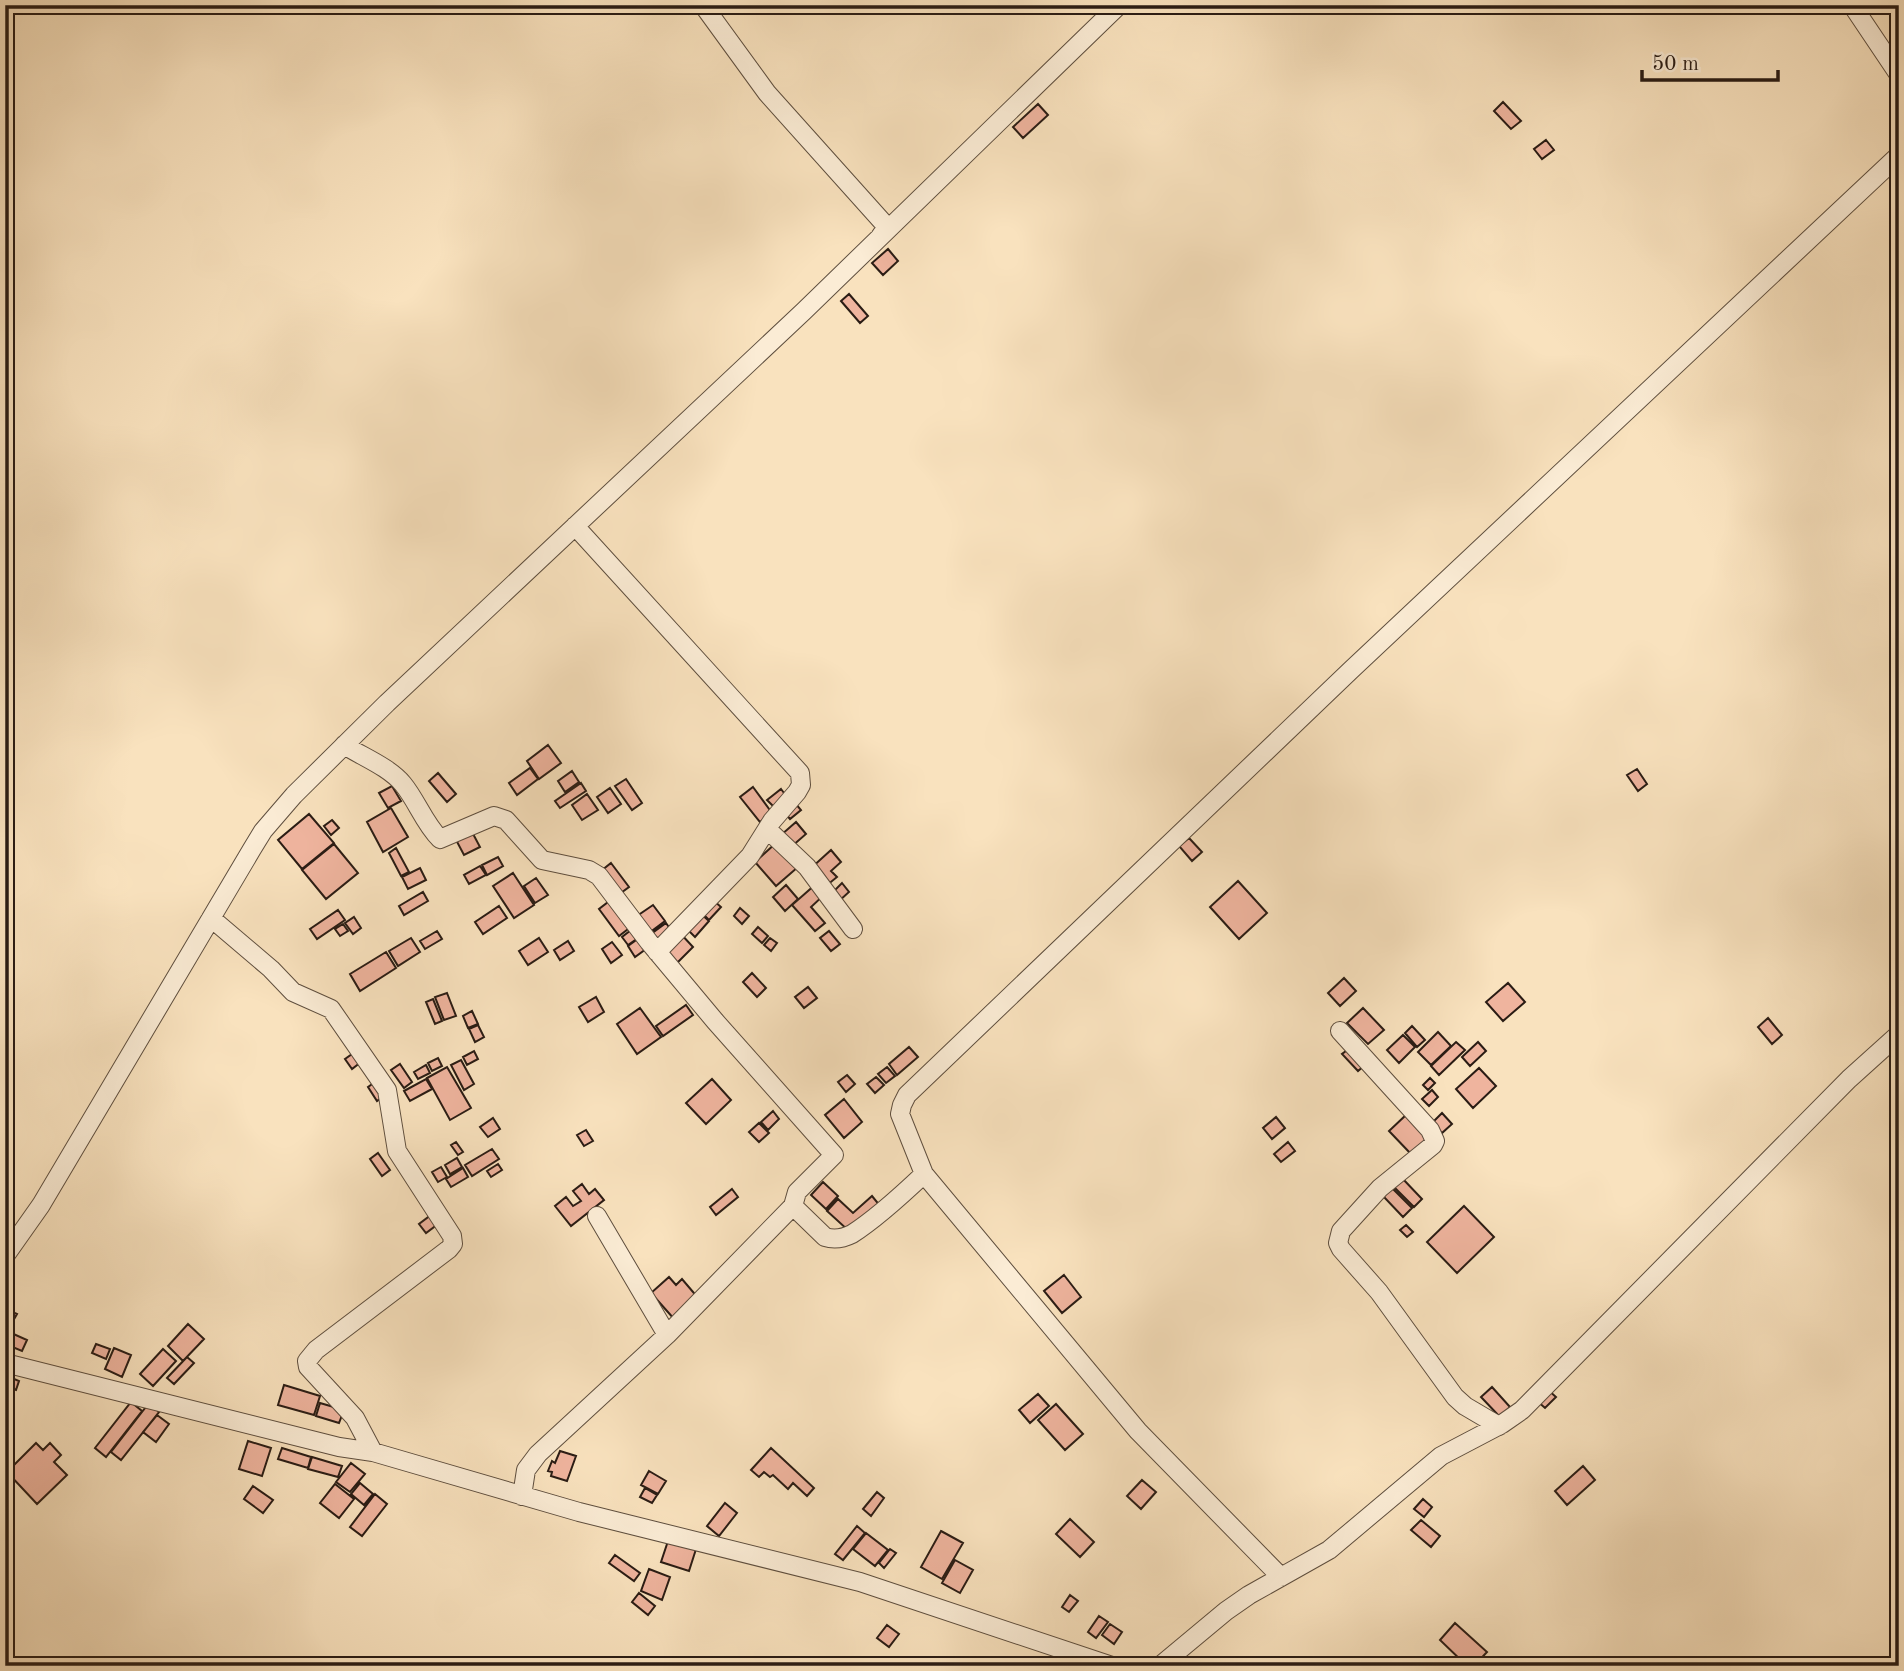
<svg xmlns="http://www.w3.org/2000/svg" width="1904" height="1671" font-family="'Old Standard TT',serif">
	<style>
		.building { fill: #efb49e; stroke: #2a1c14; stroke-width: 2 }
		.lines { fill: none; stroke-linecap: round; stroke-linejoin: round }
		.minor-casing { stroke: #5e4e3e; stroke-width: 20 }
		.minor { stroke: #fbecd5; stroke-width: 18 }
	</style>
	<rect width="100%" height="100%" fill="#f9e2be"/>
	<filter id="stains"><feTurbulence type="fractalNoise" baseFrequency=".00286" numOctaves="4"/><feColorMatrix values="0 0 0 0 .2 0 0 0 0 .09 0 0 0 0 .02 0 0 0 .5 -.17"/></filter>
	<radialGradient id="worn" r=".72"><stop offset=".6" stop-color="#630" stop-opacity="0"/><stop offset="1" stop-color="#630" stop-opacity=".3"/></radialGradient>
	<path class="building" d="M1503,102L1521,121L1511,129L1494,111Z
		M1038,104L1048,115L1023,138L1013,127Z
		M1546,140L1554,150L1542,159L1534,149Z
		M888,249L898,261L883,275L872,263Z
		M849,294L868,316L860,323L841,301Z
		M548,745L561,763L539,779L527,761Z
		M530,768L538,779L517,795L509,783Z
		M1637,769L1647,784L1638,791L1627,775Z
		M572,771L579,782L565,792L558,781Z
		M438,773L456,794L447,802L429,781Z
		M626,779L642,803L632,810L615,786Z
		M581,783L586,791L560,808L555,801Z
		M392,786L401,801L388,808L379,793Z
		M753,787L772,813L760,822L740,797Z
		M610,788L621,804L608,813L597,797Z
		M781,789L787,797L774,807L767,800Z
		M587,794L598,810L582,820L572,805Z
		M795,803L801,810L790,819L784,812Z
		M391,808L408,837L383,852L367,822Z
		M309,814L334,843L302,869L278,840Z
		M332,820L339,828L331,835L324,826Z
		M796,822L806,834L791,847L781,835Z
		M471,830L480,847L464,855L455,838Z
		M1189,838L1202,852L1192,861L1179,846Z
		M776,843L798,867L776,886L755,862Z
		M334,844L358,873L326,899L302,870Z
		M396,848L409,872L401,876L389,853Z
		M831,850L841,862L831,871L837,877L826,886L810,869Z
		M498,857L503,866L487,875L482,865Z
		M611,863L629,887L618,895L601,871Z
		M480,866L486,875L469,884L464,875Z
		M420,868L426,880L408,889L402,877Z
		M513,873L534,905L514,918L493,886Z
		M536,878L548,895L535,903L524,886Z
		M1238,881L1267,913L1239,939L1210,907Z
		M842,883L849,892L839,901L832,893Z
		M816,884L825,894L811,907L825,923L815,931L792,905Z
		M786,885L798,899L785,911L773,897Z
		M423,892L428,901L404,915L399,906Z
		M612,899L632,926L619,936L599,909Z
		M713,900L721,907L709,920L702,913Z
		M653,905L665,921L649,933L637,916Z
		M499,906L507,918L483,934L475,922Z
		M740,908L749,916L742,924L734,916Z
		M338,910L345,920L317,939L310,929Z
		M700,913L709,921L695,937L686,928Z
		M354,917L361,928L353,934L345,923Z
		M666,923L673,933L658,944L651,934Z
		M343,924L348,931L340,936L335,929Z
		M635,927L641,936L628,945L622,937Z
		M758,927L768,936L762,943L752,934Z
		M437,931L442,939L425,949L420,941Z
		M829,931L840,944L831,951L820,938Z
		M680,933L693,947L674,966L661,952Z
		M411,938L420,952L398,966L389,951Z
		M539,938L548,952L528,965L519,951Z
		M639,938L646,949L635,957L628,946Z
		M770,938L777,943L771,951L764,945Z
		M568,941L574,951L560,960L554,950Z
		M612,942L622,955L611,963L602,949Z
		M386,952L396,968L360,991L350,974Z
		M752,973L766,988L757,997L743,982Z
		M1344,978L1356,991L1340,1006L1328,993Z
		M1508,983L1525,1002L1503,1021L1486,1002Z
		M808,987L817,998L804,1008L795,997Z
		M447,993L456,1016L444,1020L435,997Z
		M596,997L604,1012L588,1022L579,1007Z
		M433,999L442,1021L435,1024L426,1002Z
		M686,1005L693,1015L663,1036L656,1026Z
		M640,1008L661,1037L637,1054L617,1024Z
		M1363,1008L1384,1030L1368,1044L1347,1023Z
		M472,1011L478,1024L468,1028L463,1016Z
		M1768,1018L1782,1035L1772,1044L1758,1027Z
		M478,1025L484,1037L475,1042L469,1029Z
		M1412,1026L1425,1040L1417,1047L1405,1033Z
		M1438,1032L1451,1046L1431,1065L1418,1052Z
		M1403,1035L1415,1047L1399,1063L1387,1050Z
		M1456,1042L1465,1050L1439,1075L1431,1066Z
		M1478,1042L1486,1051L1470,1066L1462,1057Z
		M909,1047L918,1057L897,1075L889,1064Z
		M1350,1048L1365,1065L1358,1071L1342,1054Z
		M474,1051L478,1059L467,1065L463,1057Z
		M355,1052L361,1062L352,1069L345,1059Z
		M438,1058L442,1066L432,1071L428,1063Z
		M461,1060L474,1084L464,1090L451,1065Z
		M400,1064L412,1082L404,1088L391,1070Z
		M426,1065L430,1073L418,1079L414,1072Z
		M447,1067L471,1108L450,1120L427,1078Z
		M887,1067L895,1076L886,1083L878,1074Z
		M1479,1068L1496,1086L1473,1108L1456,1089Z
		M847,1075L855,1084L846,1092L838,1082Z
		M876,1077L884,1085L875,1093L867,1084Z
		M1430,1078L1435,1083L1428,1090L1423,1085Z
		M426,1079L432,1089L410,1101L404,1091Z
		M712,1079L731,1100L706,1124L686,1103Z
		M378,1080L387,1094L377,1101L368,1087Z
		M1432,1090L1438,1097L1429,1106L1422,1099Z
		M844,1099L862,1122L844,1138L825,1115Z
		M773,1111L779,1119L768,1130L761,1122Z
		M1442,1113L1452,1124L1442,1133L1432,1123Z
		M1406,1115L1428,1138L1411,1154L1389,1131Z
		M1276,1117L1285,1128L1272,1139L1263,1128Z
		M493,1118L500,1129L488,1137L480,1127Z
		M759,1123L769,1133L759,1142L749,1132Z
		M586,1130L593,1141L584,1146L577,1135Z
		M456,1142L463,1152L458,1155L451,1145Z
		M1288,1142L1295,1151L1281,1162L1274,1154Z
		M492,1149L499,1159L472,1176L465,1165Z
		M378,1153L390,1170L382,1176L370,1159Z
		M457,1158L462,1167L450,1174L445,1165Z
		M498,1164L502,1170L491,1177L487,1171Z
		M441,1167L447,1177L438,1182L432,1172Z
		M463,1168L468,1177L451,1187L446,1179Z
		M1402,1178L1422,1199L1414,1207L1393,1186Z
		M823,1182L838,1196L826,1209L811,1195Z
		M582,1184L589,1194L595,1189L604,1200L571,1226L555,1206L566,1197L573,1206L581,1201L573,1191Z
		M1391,1187L1412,1208L1403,1217L1383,1196Z
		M732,1189L738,1197L716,1215L710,1207Z
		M872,1196L881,1207L850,1232L827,1211L838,1199L853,1213Z
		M1464,1206L1494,1237L1457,1273L1427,1242Z
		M431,1215L438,1224L426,1233L419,1224Z
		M1406,1225L1413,1232L1407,1237L1400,1230Z
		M1064,1275L1081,1297L1062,1313L1044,1291Z
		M669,1277L676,1285L682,1279L699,1299L675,1320L651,1293Z
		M10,1311L17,1314L13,1321L7,1317Z
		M188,1324L204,1339L183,1361L168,1346Z
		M9,1332L27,1340L22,1351L5,1344Z
		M96,1344L110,1349L106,1359L92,1353Z
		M114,1348L131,1355L122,1377L105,1369Z
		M163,1349L176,1361L153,1386L140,1374Z
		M187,1357L194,1363L174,1384L167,1378Z
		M7,1376L19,1381L16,1390L5,1386Z
		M284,1385L320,1396L314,1415L278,1405Z
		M1492,1387L1510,1407L1500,1417L1481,1397Z
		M1547,1389L1556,1397L1545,1408L1536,1400Z
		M1038,1394L1049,1406L1030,1423L1019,1410Z
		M131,1402L142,1411L106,1457L95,1448Z
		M149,1403L159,1412L121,1460L111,1452Z
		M320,1403L344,1410L339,1423L316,1416Z
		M1056,1404L1083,1434L1065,1450L1038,1420Z
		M157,1415L169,1424L156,1442L143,1432Z
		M248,1441L271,1448L262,1476L239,1469Z
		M36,1443L43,1450L50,1443L61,1455L54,1462L67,1475L37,1504L7,1472Z
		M282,1448L311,1457L308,1468L278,1459Z
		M771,1448L814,1488L807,1496L793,1483L788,1489L773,1475L770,1477L764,1472L759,1477L751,1470Z
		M560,1451L576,1456L567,1481L551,1476L552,1472L548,1471L552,1461L555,1463Z
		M312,1457L342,1466L338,1477L308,1469Z
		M351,1463L365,1474L350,1492L336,1482Z
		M1583,1466L1595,1480L1567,1505L1555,1491Z
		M649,1471L666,1481L658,1494L641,1485Z
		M1142,1480L1156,1492L1141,1509L1127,1496Z
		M360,1483L373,1494L364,1505L351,1494Z
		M335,1484L354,1499L339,1518L320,1503Z
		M253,1486L273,1500L263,1513L244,1499Z
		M645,1488L657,1495L652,1503L640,1497Z
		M877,1492L884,1498L871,1516L863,1509Z
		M375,1494L387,1504L362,1536L350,1527Z
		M1423,1499L1432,1507L1424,1517L1414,1509Z
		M725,1503L737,1513L719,1536L707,1526Z
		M1070,1519L1094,1542L1080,1557L1056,1534Z
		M1421,1520L1440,1536L1431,1547L1411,1530Z
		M857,1526L865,1533L843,1560L835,1554Z
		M941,1531L963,1543L942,1579L921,1567Z
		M866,1533L888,1550L875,1566L853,1549Z
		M669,1538L697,1546L689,1571L661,1562Z
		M890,1549L896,1553L884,1568L879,1563Z
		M615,1555L640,1573L634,1581L609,1563Z
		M955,1560L973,1570L960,1593L942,1583Z
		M649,1569L670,1577L662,1600L641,1591Z
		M639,1593L655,1606L648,1615L632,1602Z
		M1070,1595L1078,1601L1069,1612L1062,1607Z
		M1099,1616L1108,1622L1096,1638L1088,1632Z
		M1455,1623L1487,1652L1474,1666H1467L1440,1640Z
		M1110,1624L1122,1632L1114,1644L1102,1635Z
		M887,1625L899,1634L889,1647L877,1638Z"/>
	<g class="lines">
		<defs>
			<path id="minor" d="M703,5L767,93L888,228L881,235
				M1852,5L1899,75
				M575,526L800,773L801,785L797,792L772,821L750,856L657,952
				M344,745C363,757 389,767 403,784C417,801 424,823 440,839L494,816L506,820L542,860L589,870L599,876L649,942L715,1021L834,1155L797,1192L793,1206
				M767,829L807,867L853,929
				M211,918L271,969L293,992L331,1009L387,1090L397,1151L452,1236L453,1244L449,1249L316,1350L307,1361L308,1367L355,1418L373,1452
				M1340,1031L1430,1130L1435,1141L1433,1145L1380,1188L1341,1231L1338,1243L1341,1249L1379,1292L1455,1397L1465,1406L1499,1426
				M597,1216L667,1335
				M5,1256L41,1205L252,849L263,831L294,795L387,703L804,311L1119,5
				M5,1363L339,1447L373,1452L579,1512L860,1582L1112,1666
				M522,1496L526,1470L538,1454L667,1335L793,1206L825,1237C834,1240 844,1238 852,1234C874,1220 905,1192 924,1174
				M1281,1577L1138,1431L924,1174L900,1114L902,1105L907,1095L1351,670L1899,155
				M1160,1666L1226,1611L1249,1595L1329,1550L1441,1456L1502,1424L1522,1410L1849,1079L1899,1034"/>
		</defs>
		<use href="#minor" class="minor-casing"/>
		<use href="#minor" class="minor"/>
	</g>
	<rect width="1904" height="1671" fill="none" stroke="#f9e2be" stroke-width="28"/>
	<rect x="7" y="7" width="1890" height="1657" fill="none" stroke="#2a1c14" stroke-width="3.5"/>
	<rect x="14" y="14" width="1876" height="1643" fill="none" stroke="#2a1c14" stroke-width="2"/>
	<path d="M1642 70v10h136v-10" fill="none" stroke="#2a1c14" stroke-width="3.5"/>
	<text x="1652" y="70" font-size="21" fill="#2a1c14" stroke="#fbecd5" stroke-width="5" paint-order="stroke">50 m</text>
	<rect width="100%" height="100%" filter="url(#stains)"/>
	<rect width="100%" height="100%" fill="url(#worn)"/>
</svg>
